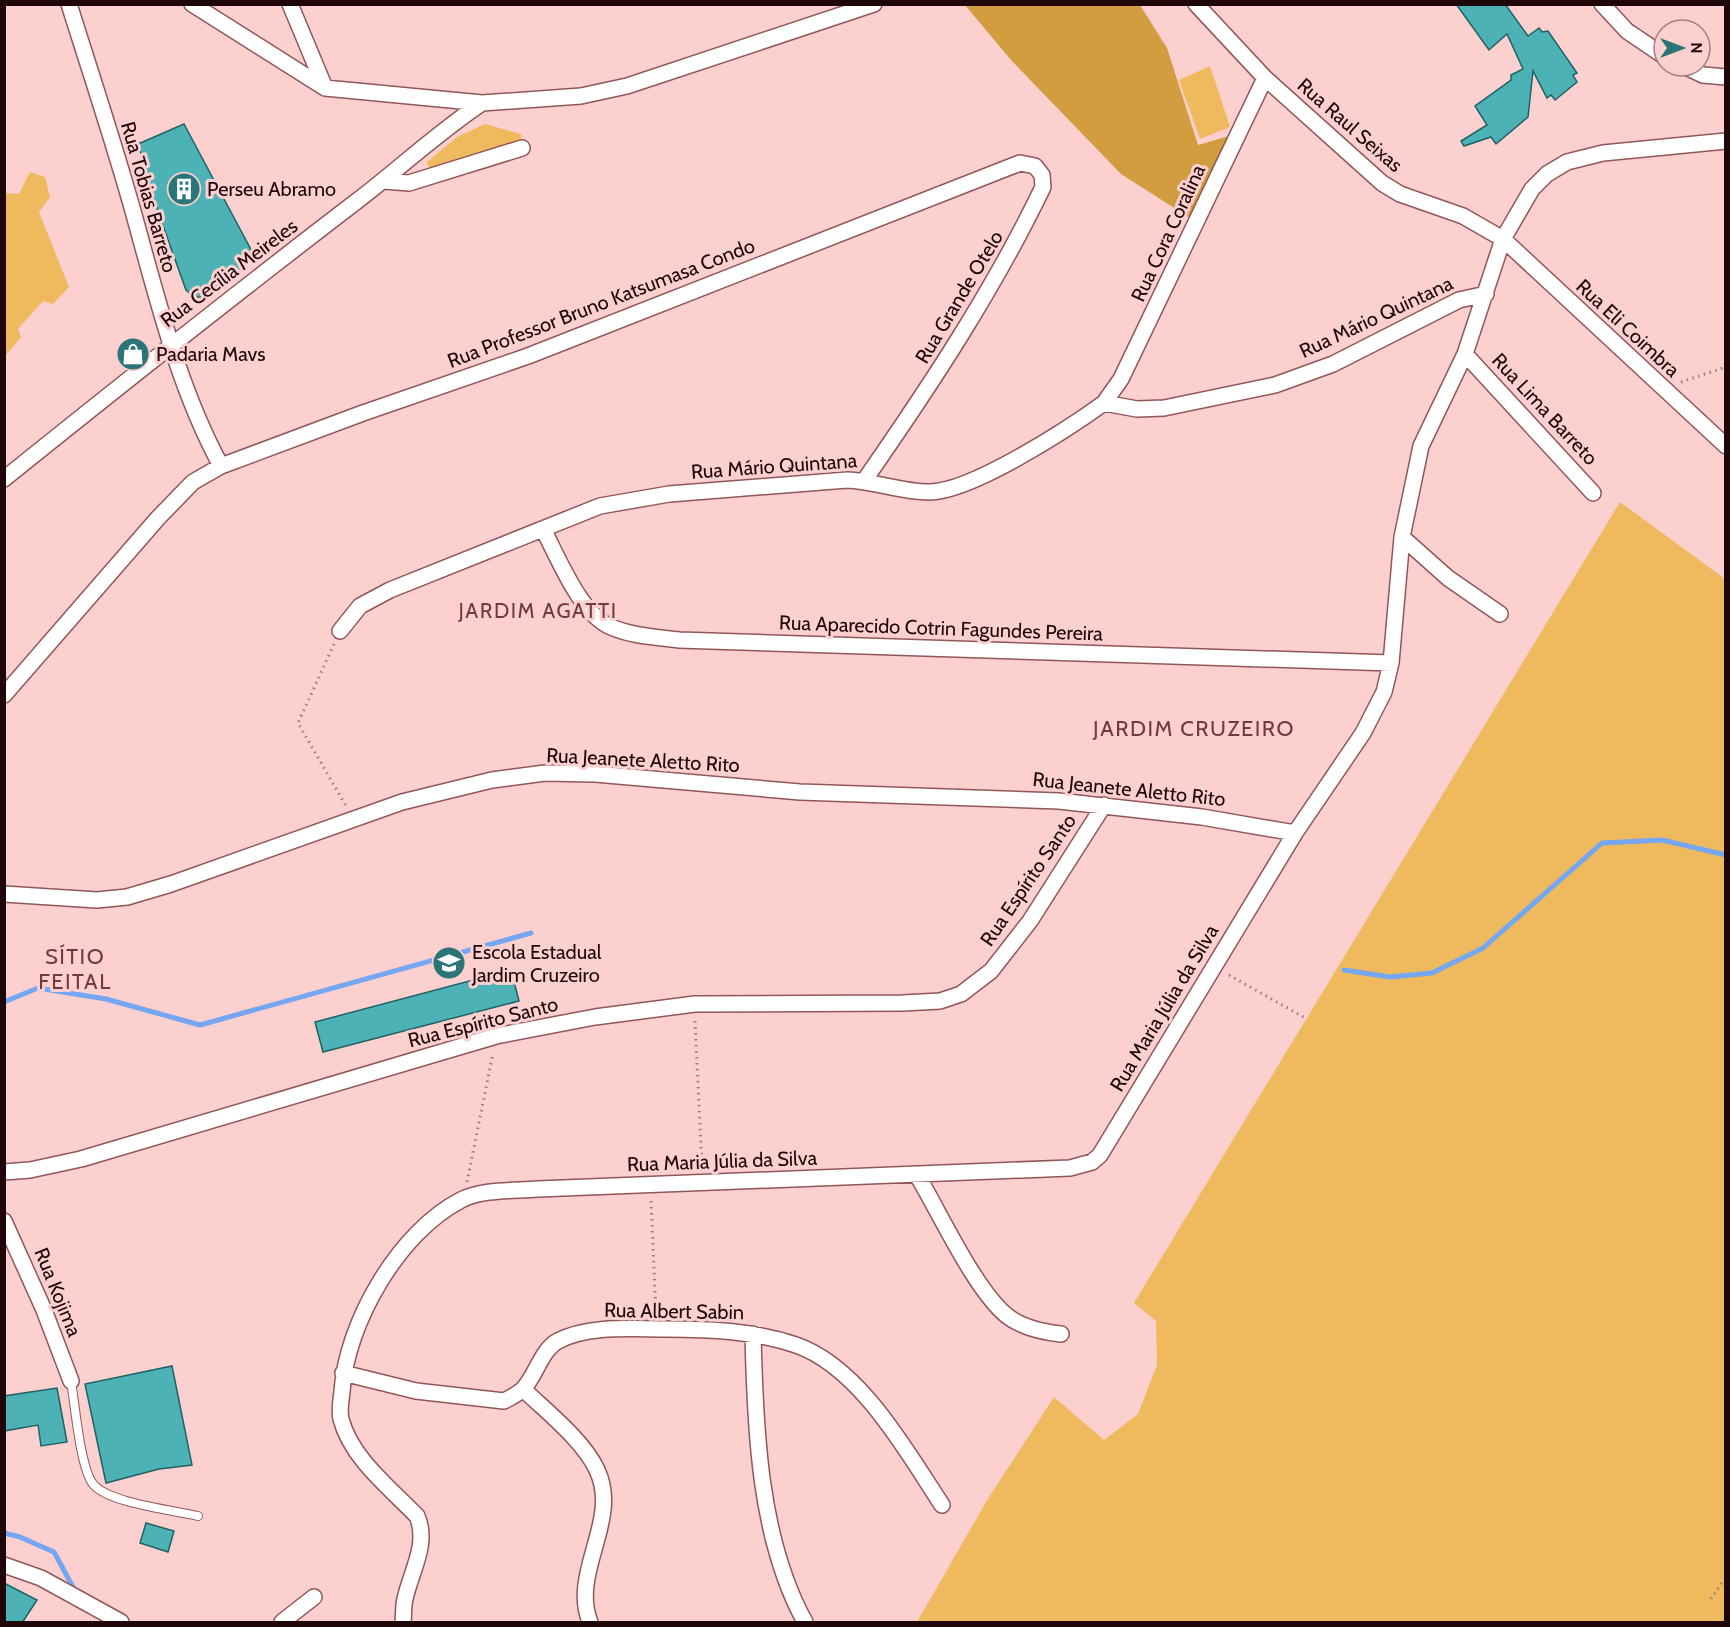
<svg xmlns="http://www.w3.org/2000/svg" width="1730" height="1627" font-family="Cabin,sans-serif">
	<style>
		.green { fill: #efb95d }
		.forest { fill: #d19d3f }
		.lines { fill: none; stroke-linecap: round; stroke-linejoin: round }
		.stream { stroke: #74a6f3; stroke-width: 5 }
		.building { fill: #4cb2b6; stroke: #1f6264; stroke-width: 1.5 }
		.lane-casing { stroke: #935657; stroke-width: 10 }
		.street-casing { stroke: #935657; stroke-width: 18 }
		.path { stroke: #9e7b7b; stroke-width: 3; stroke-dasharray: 1.5 4.5; stroke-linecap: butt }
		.lane { stroke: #fff; stroke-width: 8 }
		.street { stroke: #fff; stroke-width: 15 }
		.labels { text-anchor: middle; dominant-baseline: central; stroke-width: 6; stroke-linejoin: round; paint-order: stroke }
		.street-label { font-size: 20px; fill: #1f0709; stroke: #fbd0cf }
		.poi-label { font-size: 20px; fill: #1f0709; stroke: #fbd0cf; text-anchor: start }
		.neighbourhood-label { font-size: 21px; letter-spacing: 1.5px; fill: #73393c; stroke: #fbd0cf }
		.quarter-label { font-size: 22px; letter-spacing: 1.5px; fill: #73393c; stroke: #fbd0cf }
	</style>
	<rect width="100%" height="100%" fill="#fbd0cf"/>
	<path class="green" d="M1210,66L1230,127L1200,139L1179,80Z
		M485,124L521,134V146L431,174L427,162L457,137Z
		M30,172L45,177L50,197L39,212L69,287L53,304L43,301L18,329L21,337L5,356V193L19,194Z
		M1620,502L1725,579V1622H917L986,1502L1054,1397L1104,1440L1138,1414L1157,1365L1156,1321L1134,1303Z"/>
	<path class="forest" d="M965,5H1140L1167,48L1198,145L1229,136L1190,218L1121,174L1011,60Z"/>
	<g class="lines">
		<path class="stream" d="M1344,970L1390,977L1432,973L1483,948L1602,843L1662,840L1726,855
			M4,1002L38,988L106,999L200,1025L531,933
			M4,1533L20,1537L54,1552L73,1587"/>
	</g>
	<path class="building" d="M1456,4H1505L1528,36L1539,28L1542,32L1548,31L1577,73L1573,75L1577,82L1555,100L1551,95L1547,98L1533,71L1528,117L1496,144L1491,137L1464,146L1461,141L1487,125L1475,106L1511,80V75L1523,69L1507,34L1489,50Z
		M184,124L256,259L204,297H194L186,290L158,212L138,144Z
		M511,970L519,1001L323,1052L315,1022Z
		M172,1366L192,1465L159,1469L106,1483L85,1384Z
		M57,1388L67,1442L41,1446L38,1425L4,1431V1396Z
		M146,1523L174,1531L168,1552L140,1543Z
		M4,1583L37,1600L22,1623H4Z"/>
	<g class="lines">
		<defs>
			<path id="lane" d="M71,1381C75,1404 80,1467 93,1484C108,1503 173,1510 198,1516"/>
			<path id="street" d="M69,4C90,71 112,137 131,204C156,293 177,385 221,466
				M192,4L325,88L482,103L581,96L627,86L874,4
				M290,4L325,88
				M1196,4L1265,78L1382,183L1400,194L1463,216L1503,239L1726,446
				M1602,4L1627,31L1664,56
				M1684,66L1703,75L1726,77
				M384,181L409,183L522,148
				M1465,354L1593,493
				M1104,403L1121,379L1265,78
				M4,479C121,385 238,292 357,201C399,169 437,133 482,103
				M543,529C558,557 580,614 611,627C632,636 656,637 679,640L1391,663
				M1402,537L1448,578L1500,614
				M340,631L360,606L390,590L600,506L669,494L847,480C875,481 901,492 929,492C971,492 1068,429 1104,403L1137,409L1164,408L1275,385L1333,364L1459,300L1486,294
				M4,695L158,518L193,482L221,466L363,413L528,356L1020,163L1035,166L1042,175L1043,187C993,291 930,386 864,481
				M4,894L97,900L127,897L171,884L402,802L492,780L545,773L595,774L800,792L1059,801L1202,817L1295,833
				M4,1172L30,1170L81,1159L496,1036L595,1017L695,1004L903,1003L940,1001L961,994L991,971L1030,921L1104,805
				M917,1175C940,1213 974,1288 1006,1315C1022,1328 1042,1332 1061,1334
				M4,1221L44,1310L71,1381
				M753,1334C755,1427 759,1539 805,1622
				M343,1373L416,1391L504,1401C510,1398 518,1394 523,1389C536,1376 541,1350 558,1341C588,1325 632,1329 666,1329C710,1329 755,1331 796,1345C860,1367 907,1452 942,1505
				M523,1389C546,1411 584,1441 597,1470C621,1520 570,1572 590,1622
				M4,1565L41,1578L121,1622
				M282,1622L314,1597
				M403,1622C404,1615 403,1606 405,1599C411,1571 429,1544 417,1516C390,1488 351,1458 341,1419C339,1411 341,1400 342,1392C346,1323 399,1232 461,1200C482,1189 514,1191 538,1189L1070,1168L1092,1162L1100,1155L1295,833L1363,733L1384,692L1391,663L1402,537L1421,446L1465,354L1503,239L1532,189L1547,174L1567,162L1603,153L1726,141"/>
		</defs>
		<use href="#lane" class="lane-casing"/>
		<use href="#street" class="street-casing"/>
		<path class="path" d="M1681,382L1726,367
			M334,644L298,723L346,806
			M1229,975L1307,1019
			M695,1021L702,1167
			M467,1182L493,1053
			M651,1201L656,1314
			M1711,1599L1726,1577"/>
		<use href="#lane" class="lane"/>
		<use href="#street" class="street"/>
	</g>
	<defs>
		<symbol id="building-disc" viewBox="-11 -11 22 22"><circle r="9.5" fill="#2b7578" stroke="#fbd0cf"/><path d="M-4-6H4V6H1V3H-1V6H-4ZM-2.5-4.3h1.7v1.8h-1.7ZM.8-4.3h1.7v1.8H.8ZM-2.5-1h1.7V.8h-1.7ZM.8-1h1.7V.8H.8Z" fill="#fff"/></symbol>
		<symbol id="shop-disc" viewBox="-11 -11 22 22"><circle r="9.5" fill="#2b7578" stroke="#fbd0cf"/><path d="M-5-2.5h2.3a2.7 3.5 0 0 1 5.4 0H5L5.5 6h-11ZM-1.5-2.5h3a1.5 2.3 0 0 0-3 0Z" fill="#fff"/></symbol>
		<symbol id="school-disc" viewBox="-11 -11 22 22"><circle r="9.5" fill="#2b7578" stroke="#fbd0cf"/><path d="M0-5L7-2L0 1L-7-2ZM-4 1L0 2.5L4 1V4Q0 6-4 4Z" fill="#fff"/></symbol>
	</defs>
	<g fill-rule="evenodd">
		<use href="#building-disc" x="165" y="170" width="38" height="38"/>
		<use href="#shop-disc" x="114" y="335" width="38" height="38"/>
		<use href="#school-disc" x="430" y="944" width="38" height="38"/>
	</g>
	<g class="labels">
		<g class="street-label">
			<text transform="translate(1350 125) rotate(41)">Rua Raul Seixas</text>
			<text transform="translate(149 197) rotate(74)">Rua Tobias Barreto</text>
			<text transform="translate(1168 233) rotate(-65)">Rua Cora Coralina</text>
			<text transform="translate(229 273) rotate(-37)">Rua Cecília Meireles</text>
			<text transform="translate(959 297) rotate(-59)">Rua Grande Otelo</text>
			<text transform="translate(601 303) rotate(-21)">Rua Professor Bruno Katsumasa Condo</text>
			<text transform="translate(1376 317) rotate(-25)">Rua Mário Quintana</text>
			<text transform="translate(1628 328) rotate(43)">Rua Eli Coimbra</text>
			<text transform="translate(1545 409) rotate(47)">Rua Lima Barreto</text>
			<text transform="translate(774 466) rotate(-4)">Rua Mário Quintana</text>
			<text transform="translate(941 628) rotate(2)">Rua Aparecido Cotrin Fagundes Pereira</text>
			<text transform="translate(643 760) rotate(3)">Rua Jeanete Aletto Rito</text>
			<text transform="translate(1129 789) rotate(6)">Rua Jeanete Aletto Rito</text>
			<text transform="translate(1028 880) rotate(-56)">Rua Espírito Santo</text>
			<text transform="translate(1164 1008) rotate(-59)">Rua Maria Júlia da Silva</text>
			<text transform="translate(483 1022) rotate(-14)">Rua Espírito Santo</text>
			<text transform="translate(722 1161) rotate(-2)">Rua Maria Júlia da Silva</text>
			<text transform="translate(58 1292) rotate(68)">Rua Kojima</text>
			<text transform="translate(674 1311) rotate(1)">Rua Albert Sabin</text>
		</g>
		<g class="poi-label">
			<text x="207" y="189">Perseu Abramo</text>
			<text x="156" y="354">Padaria Mavs</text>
			<text x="472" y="952">Escola Estadual<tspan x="472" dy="23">Jardim Cruzeiro</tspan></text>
		</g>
		<g class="neighbourhood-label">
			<text x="538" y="610">JARDIM AGATTI</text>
		</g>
		<g class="quarter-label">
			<text x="1194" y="728">JARDIM CRUZEIRO</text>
			<text x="75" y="956">SÍTIO<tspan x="75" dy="25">FEITAL</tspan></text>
		</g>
	</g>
	<rect width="1730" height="1627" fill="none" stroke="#1f0709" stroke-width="12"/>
	<g transform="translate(1682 48) rotate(90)"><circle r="28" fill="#fbd0cf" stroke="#a38080" stroke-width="1.5"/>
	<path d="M0-4.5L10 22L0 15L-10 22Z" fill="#2b7578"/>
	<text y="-9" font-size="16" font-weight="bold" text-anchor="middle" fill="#1f0709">N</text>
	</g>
</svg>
